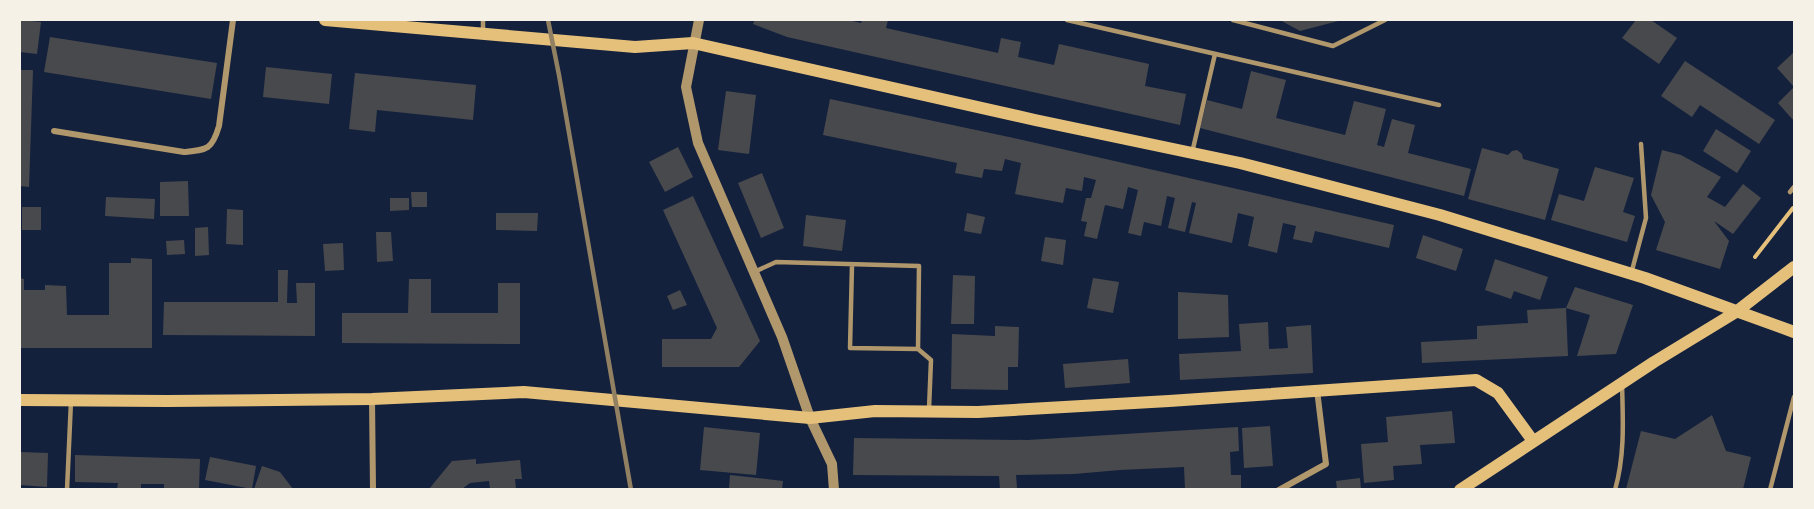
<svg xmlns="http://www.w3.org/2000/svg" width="1814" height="509" font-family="Overpass,sans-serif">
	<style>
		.building { fill: #48494c }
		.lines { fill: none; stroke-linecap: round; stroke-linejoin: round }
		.path { stroke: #e5c07b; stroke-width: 4 }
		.service { stroke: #b1986c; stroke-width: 4.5 }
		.minor { stroke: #b1986c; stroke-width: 6 }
		.tertiary { stroke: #b1986c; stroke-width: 10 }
		.secondary { stroke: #e5c07b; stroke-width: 12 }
		.rail { stroke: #918062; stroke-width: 4.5 }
	</style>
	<rect width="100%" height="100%" fill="#14213d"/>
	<path class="building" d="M20,20L41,22L37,54L20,52Z
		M755,20H848L861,23L862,20H888L886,28L998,53L1001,38L1021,42L1018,57L1054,65L1059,44L1149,64L1145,86L1186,94L1180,125L787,37L753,24Z
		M1280,20H1342L1300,31Z
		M1636,20H1651L1677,38L1659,64L1622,38Z
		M50,37L217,63L211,99L44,72Z
		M1793,53L1794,55V121L1778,103L1794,87L1777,68Z
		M1685,61L1775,120L1759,144L1700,105L1692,117L1661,96Z
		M266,67L332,74L329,104L263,97Z
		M20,70H33L29,187L20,186Z
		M1251,71L1286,80L1276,118L1345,135L1354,101L1386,109L1377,145L1384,147L1392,119L1415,125L1408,153L1471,169L1464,196L1200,128L1207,100L1242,109Z
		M355,73L476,85L473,120L377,110L375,132L349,129Z
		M726,91L756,95L749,154L718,150Z
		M830,99L1009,137L1394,225L1389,248L1315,231L1312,243L1293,239L1296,226L1283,223L1277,253L1248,246L1254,217L1238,213L1232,243L1189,233L1196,203L1192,202L1185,232L1168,228L1175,198L1167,196L1161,226L1144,222L1141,236L1128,233L1138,190L1128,187L1123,209L1105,205L1097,239L1084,236L1087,222L1081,221L1086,198H1091L1096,180L1084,177L1082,191L1066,188L1063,203L1015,194L1021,163L1005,159L1002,171L984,169L982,178L955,173L957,163L823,135Z
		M1716,129L1751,151L1737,173L1703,151Z
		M678,147L693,177L665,192L649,162Z
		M1482,148L1508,155L1512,151L1517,150L1522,154L1523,159L1559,169L1545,220L1468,199Z
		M1662,150L1681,155L1721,177L1707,197L1725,207L1743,184L1761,198L1733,234L1714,221L1729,241L1720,269L1656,250L1665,222L1651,195Z
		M1595,167L1634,178L1623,212L1635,216L1627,242L1551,220L1559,194L1584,201Z
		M762,173L784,228L761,238L738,183Z
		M188,181L189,216H160V182Z
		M411,192H427V207H412Z
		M693,196L760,341L739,367H662V339H711L717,328L663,210Z
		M106,197L155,199L154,219L105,216Z
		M390,198H409V210L390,211Z
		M22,207H41V230H22Z
		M227,209L243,210V245L226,244Z
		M496,213H538L537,231L496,230Z
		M967,213L985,217L981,234L964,231Z
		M806,215L846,220L842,251L803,246Z
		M208,227L209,255L195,256V228Z
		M376,232H391L393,261L377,262Z
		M1423,235L1463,249L1456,271L1416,258Z
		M1045,237L1066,240L1063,265L1041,261Z
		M184,240L185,254L167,255L166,241Z
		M343,243L344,270L325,271L323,244Z
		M131,258L152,259V348H20V278L24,279V290H45V285L66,286L67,315H109V263H131Z
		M1495,259L1548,277L1540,300L1514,291L1511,299L1485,290Z
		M278,270H288L287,303H297L296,283H315V336L163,335L164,302H278Z
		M953,275L975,276L974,324H951Z
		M1093,278L1119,282L1113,313L1087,308Z
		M409,279H431V313H498V283H520V344L342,343V313H408Z
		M1575,287L1633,305L1616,354L1577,356L1590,315L1566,308Z
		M680,290L687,305L673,310L667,296Z
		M1178,292L1228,295L1229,337L1178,339Z
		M1566,308L1568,356L1422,363L1421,342L1477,339V326L1528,323L1527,310Z
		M1268,322L1269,349L1288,348L1286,327L1311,325L1313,373L1180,380L1179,354L1241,351L1239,324Z
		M995,326L1019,327L1018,367H1008V390L951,389L952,334L995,336Z
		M1128,359L1130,383L1065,388L1063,364Z
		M1452,411L1455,443L1420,445L1422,464L1393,466L1394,480L1364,483L1361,444L1388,442L1386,417Z
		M1712,415L1726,451L1751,457L1743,489H1626L1641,431L1675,439Z
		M1270,426L1273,466L1244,468L1242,428Z
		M704,427L760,433L756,475L700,470Z
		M1238,427L1239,451L1230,452L1231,475H1241V489H1185L1184,467L1120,470L1074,474L1016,475L1017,488L1000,489L999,476L853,475L854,438L1028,440Z
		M20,452L48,453L47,487L20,485Z
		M75,455L200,459L199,489H164V484H141V489H117L118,483L75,482Z
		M210,457L256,466L252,489L205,480Z
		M476,459V464L520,460L522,479H515L516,489H490L489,481L470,483L462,489H429L452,461Z
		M262,466L280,472L293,489H254Z
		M730,475L783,481L782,489H729Z
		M1360,478L1361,489H1337L1336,481Z"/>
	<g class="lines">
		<path class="path" d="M1755,257L1793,208"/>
		<path class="service" d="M483,20V33
			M1067,20L1439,105
			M1233,20L1333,46L1385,20
			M1192,153L1215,54
			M1790,192L1794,187
			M754,272L776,262L919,266L918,349L850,348L852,265
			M1631,274L1646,218L1641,144
			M918,349L931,360L929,409
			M67,490L71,401
			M1615,490C1625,455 1623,420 1622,384
			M1770,490L1794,397"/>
		<path class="minor" d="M54,131L184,152C207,150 212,150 219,126L233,20
			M372,399L373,490
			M1279,490L1326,464L1317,390"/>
		<path class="tertiary" d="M699,20L686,87L698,143L782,337L810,418L832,464L834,490"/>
		<path class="secondary" d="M325,20L635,47L693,43L1035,120L1240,163L1440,215L1645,278L1794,332
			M20,400L167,401L372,399L524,392L810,418L875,411L978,412L1169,401L1476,380L1498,393L1533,441
			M1460,490L1654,362L1736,312L1794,267"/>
		<path class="rail" d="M548,20L559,75L631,490"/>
	</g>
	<rect width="1814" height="509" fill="none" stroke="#f6f1e7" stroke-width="42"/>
</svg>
